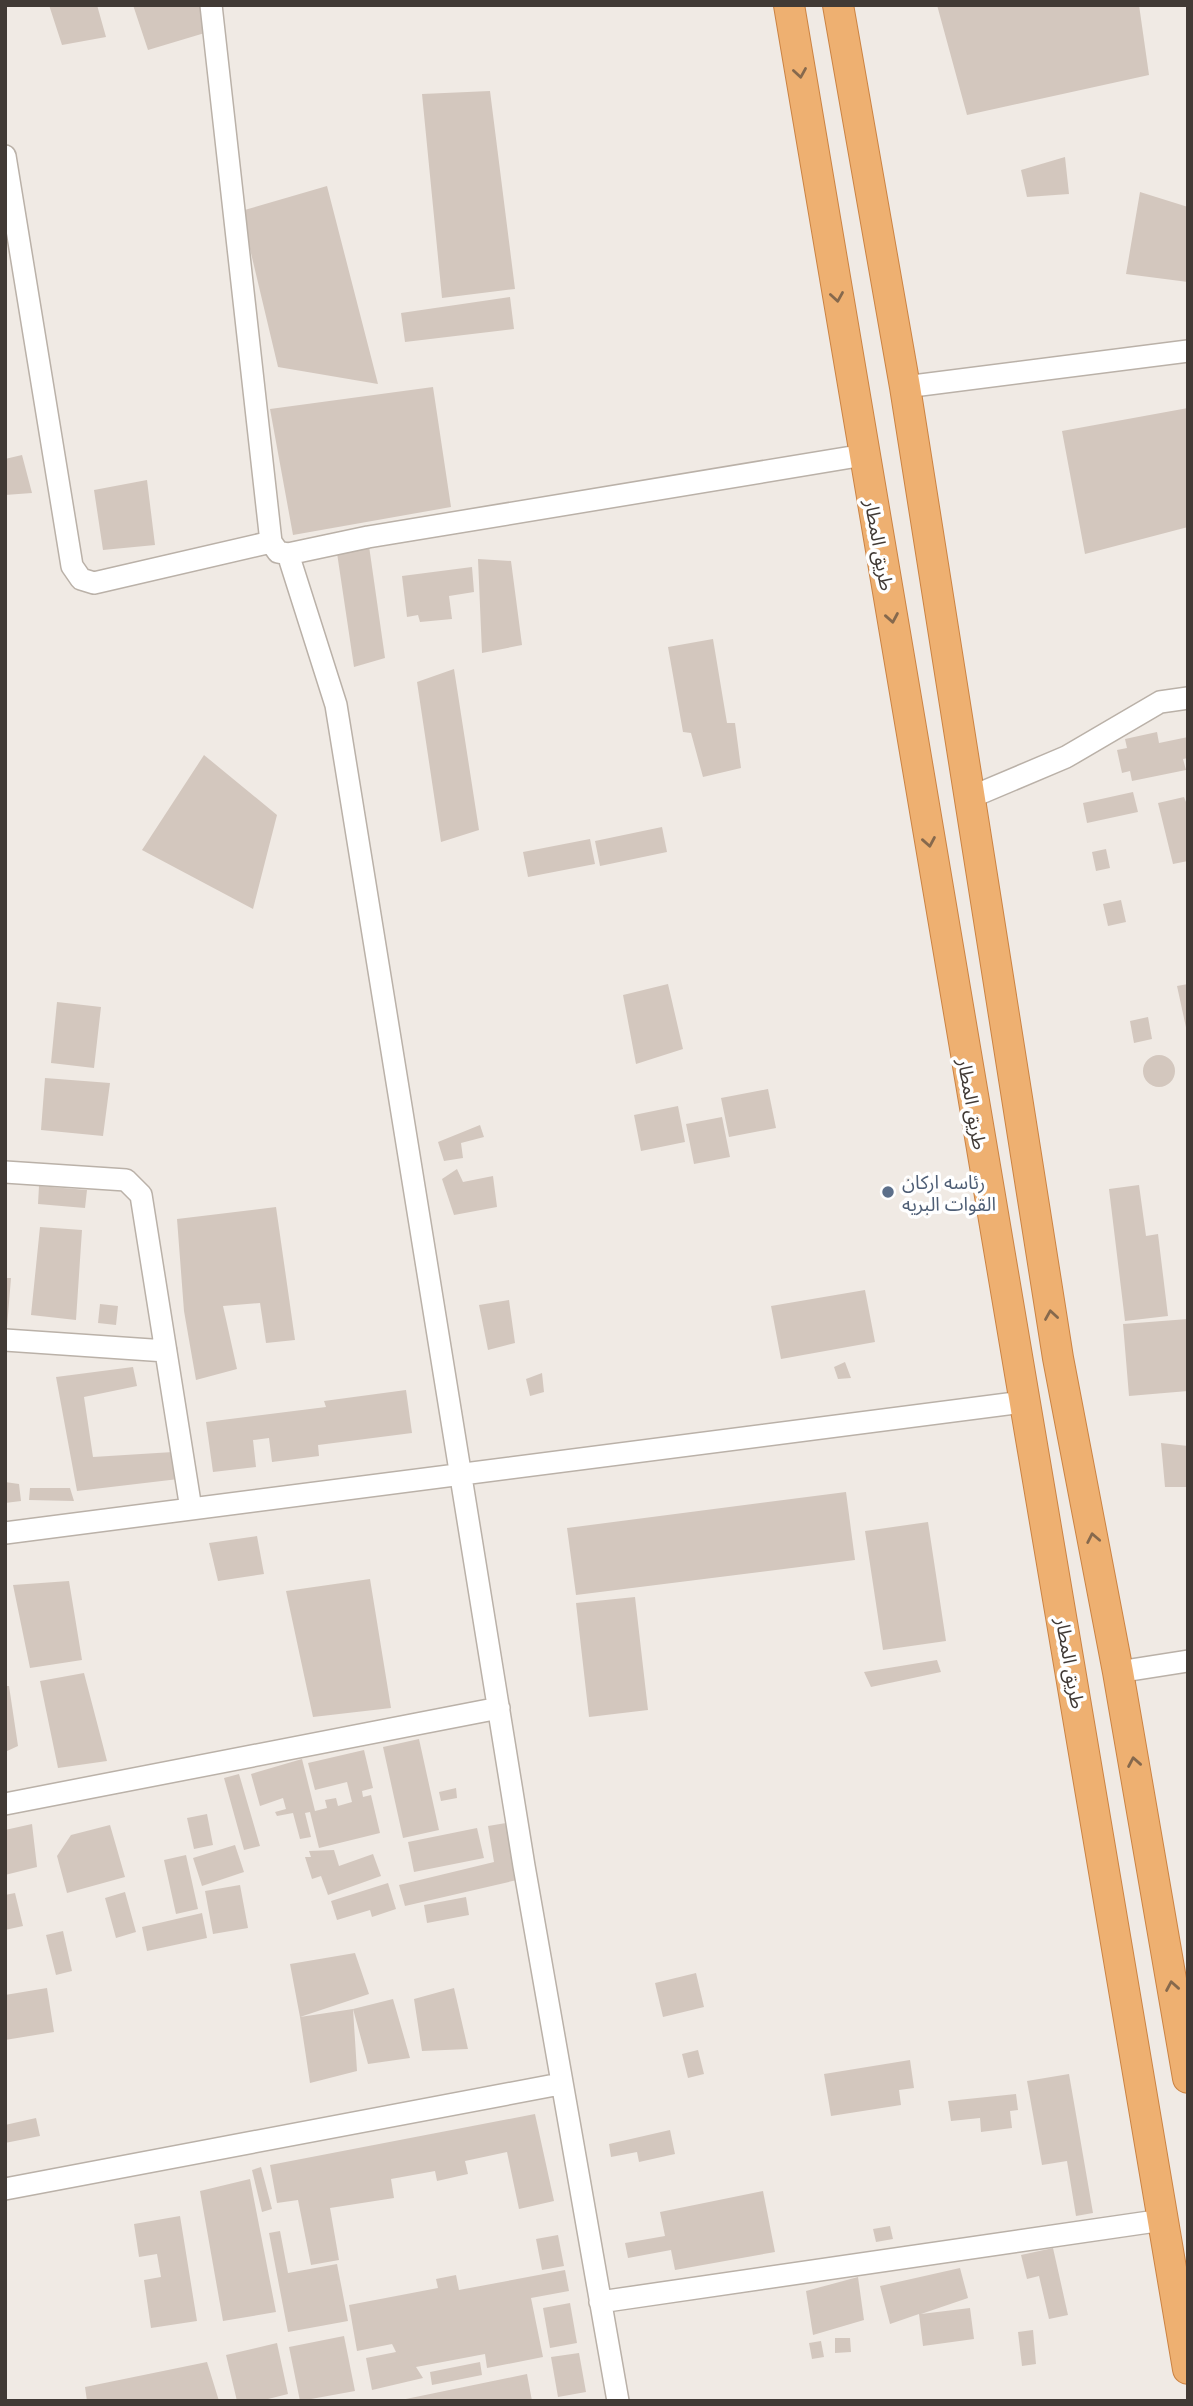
<svg xmlns="http://www.w3.org/2000/svg" width="1193" height="2406" font-family="Lato,'Noto Sans Arabic',sans-serif">
	<style>
		.building { fill: #d3c7be }
		.lines { fill: none; stroke-linecap: round; stroke-linejoin: round }
		.minor-casing { stroke: #bab1a8; stroke-width: 24 }
		.highway-casing { stroke: #cb8343; stroke-width: 32 }
		.minor { stroke: #fff; stroke-width: 21 }
		.highway { stroke: #eeb071; stroke-width: 30 }
		.oneway { stroke: #86694d }
		.service-dot { fill: #5c6f8a; stroke: #fff; stroke-width: 2.5 }
		.labels { text-anchor: middle; dominant-baseline: central; stroke-width: 7; stroke-linejoin: round; paint-order: stroke }
		.street-label { font-size: 19px; fill: #413a35; stroke: #fff }
		.service-label { font-size: 19px; fill: #4e5e75; stroke: #fff; text-anchor: start }
	</style>
	<rect width="100%" height="100%" fill="#f0eae4"/>
	<path class="building" d="M49,5H97L106,37L62,45Z
		M133,5H201L208,32L148,50Z
		M937,5H1139L1149,75L967,115Z
		M490,91L515,289L442,298L422,94Z
		M1065,157L1069,194L1027,197L1021,170Z
		M327,186L378,384L278,367L241,211Z
		M1140,192L1188,207V282L1126,274Z
		M510,297L514,329L405,342L401,313Z
		M433,387L451,507L293,535L270,409Z
		M1188,408V527L1085,554L1062,431Z
		M22,455L32,493L5,495V459Z
		M147,480L155,545L103,550L94,490Z
		M369,546L385,658L354,667L337,553Z
		M478,559L511,561L522,645L482,653Z
		M472,567L474,592L449,596L452,619L420,622L418,615L407,617L402,576Z
		M713,639L727,723H735L741,768L703,777L691,733L683,732L668,647Z
		M454,669L479,830L441,842L417,682Z
		M1157,732L1159,743L1188,737V758L1183,759L1186,770L1132,781L1130,771L1122,773L1117,750L1127,748L1125,739Z
		M204,755L277,815L253,909L142,850Z
		M1133,792L1138,812L1087,823L1083,803Z
		M1184,797L1188,807V861L1173,864L1158,803Z
		M662,827L667,852L600,866L595,841Z
		M590,839L595,864L528,877L523,852Z
		M1106,849L1110,868L1096,871L1092,852Z
		M1121,900L1126,922L1108,926L1103,904Z
		M668,984L683,1049L636,1064L623,995Z
		M1188,984V1032H1187L1177,986Z
		M57,1002L101,1007L94,1068L51,1063Z
		M1148,1017L1152,1039L1134,1043L1130,1021Z
		M1143 1071a16 16 0 1 1 32 0a16 16 0 1 1-32 0Z
		M45,1078L110,1083L103,1136L41,1130Z
		M768,1089L776,1128L729,1137L721,1098Z
		M678,1106L685,1142L641,1151L634,1115Z
		M722,1117L730,1157L694,1164L686,1124Z
		M480,1125L484,1137L461,1143L463,1158L444,1161L438,1142Z
		M457,1169L463,1182L493,1176L497,1207L454,1215L442,1179Z
		M1139,1185L1146,1236L1158,1234L1168,1316L1125,1321L1109,1189Z
		M39,1186L87,1190L85,1208L38,1204Z
		M276,1207L295,1340L266,1343L260,1303L223,1306L237,1369L196,1380L184,1311L177,1219Z
		M40,1227L82,1230L76,1320L31,1315Z
		M5,1278H11L7,1327H5Z
		M865,1290L875,1342L781,1359L771,1306Z
		M509,1300L515,1343L488,1350L479,1305Z
		M100,1304L118,1306L116,1325L98,1323Z
		M1188,1319V1391L1129,1396L1123,1324Z
		M845,1362L851,1378L838,1379L834,1367Z
		M133,1367L137,1386L84,1397L93,1457L173,1452L187,1478L77,1491L56,1377Z
		M542,1373L544,1392L530,1396L526,1379Z
		M406,1390L412,1433L318,1445L319,1456L272,1462L269,1438L253,1440L256,1467L213,1472L206,1422L326,1407L324,1401Z
		M1161,1443L1188,1446V1487H1165Z
		M5,1482L19,1484L21,1501L5,1503Z
		M30,1488H70L74,1501L29,1500Z
		M846,1492L855,1560L576,1595L567,1528Z
		M928,1522L946,1641L883,1650L865,1531Z
		M257,1536L264,1574L218,1581L209,1543Z
		M370,1579L391,1708L313,1717L286,1591Z
		M69,1581L82,1660L30,1668L13,1585Z
		M635,1597L648,1710L589,1717L576,1603Z
		M937,1660L941,1672L871,1687L864,1672Z
		M84,1673L107,1761L58,1768L40,1681Z
		M5,1686H9L18,1746L5,1752Z
		M419,1739L439,1830L403,1838L383,1747Z
		M364,1750L373,1788L362,1791L363,1797L371,1795L380,1833L319,1848L310,1812L305,1813L311,1837L300,1839L293,1813L277,1816L275,1812L286,1809L283,1798L260,1806L251,1774L302,1759L315,1811L327,1808L325,1800L336,1798L338,1806L352,1802L347,1782L315,1790L308,1763Z
		M239,1774L260,1846L244,1850L224,1778Z
		M456,1788L457,1798L441,1801L439,1792Z
		M207,1814L213,1845L194,1849L187,1818Z
		M506,1823L517,1880L405,1906L399,1885L494,1862L488,1826Z
		M32,1824L37,1867L5,1875V1830Z
		M110,1825L125,1877L67,1893L57,1856L71,1835Z
		M477,1828L484,1858L414,1872L408,1842Z
		M235,1845L244,1872L202,1886L193,1858Z
		M334,1850L339,1866L373,1854L381,1876L328,1895L321,1876L312,1879L305,1857H311L309,1851Z
		M186,1855L198,1909L176,1914L164,1860Z
		M388,1883L396,1909L372,1917L370,1910L337,1920L331,1901Z
		M240,1885L248,1928L213,1934L205,1891Z
		M125,1892L136,1932L116,1938L105,1898Z
		M15,1893L23,1926L5,1930V1895Z
		M466,1897L469,1915L427,1923L424,1905Z
		M202,1913L207,1938L147,1951L142,1927Z
		M63,1931L72,1971L56,1975L46,1935Z
		M355,1953L369,1994L300,2017L290,1964Z
		M696,1973L704,2007L663,2017L655,1983Z
		M47,1988L54,2032L5,2040V1995Z
		M454,1988L468,2049L422,2051L414,1999Z
		M393,1999L410,2058L368,2064L353,2009Z
		M353,2009L357,2071L310,2083L300,2017Z
		M698,2050L704,2074L688,2078L682,2054Z
		M910,2060L914,2088L899,2090L901,2105L831,2116L824,2074Z
		M1069,2074L1093,2213L1076,2216L1067,2161L1042,2165L1027,2081Z
		M1016,2094L1018,2110L1010,2111L1012,2128L981,2132L980,2118L951,2121L948,2101Z
		M535,2114L554,2201L519,2209L507,2152L465,2161L468,2174L437,2181L435,2171L391,2179L394,2198L330,2208L339,2260L311,2265L298,2200L277,2203L270,2165Z
		M36,2118L40,2136L5,2143V2125Z
		M670,2130L675,2154L639,2162L637,2152L611,2157L609,2144Z
		M261,2167L272,2209L262,2212L252,2170Z
		M250,2179L276,2312L223,2321L200,2191Z
		M763,2191L775,2252L675,2270L671,2250L628,2258L625,2243L665,2236L660,2212Z
		M180,2216L197,2321L151,2328L144,2280L161,2277L157,2254L139,2257L134,2224Z
		M890,2226L893,2239L876,2242L873,2229Z
		M280,2231L288,2273L337,2264L348,2321L288,2332L269,2233Z
		M558,2235L564,2266L542,2270L536,2239Z
		M1053,2248L1068,2315L1049,2319L1039,2276L1027,2279L1021,2255Z
		M960,2268L968,2298L921,2314L970,2308L974,2339L923,2346L919,2314L890,2324L880,2286Z
		M565,2270L569,2291L531,2298L543,2357L487,2368L485,2354L416,2367L423,2378L372,2390L366,2358L396,2352L392,2344L357,2351L349,2305L438,2288L436,2279L456,2275L459,2290Z
		M858,2277L864,2320L813,2335L806,2291Z
		M570,2303L577,2343L550,2348L543,2308Z
		M1033,2330L1036,2364L1022,2366L1018,2332Z
		M344,2336L355,2391L300,2401L289,2347Z
		M835,2338H850L851,2352L835,2353Z
		M821,2341L824,2357L812,2359L809,2343Z
		M277,2343L288,2394L260,2401H237L226,2355Z
		M579,2353L586,2392L558,2397L551,2357Z
		M207,2362L219,2401H87L85,2387Z
		M480,2362L482,2375L432,2385L430,2372Z
		M527,2374L532,2401H401V2400Z"/>
	<g class="lines">
		<defs>
			<path id="minor" d="M211,5L271,542L278,552L288,554L368,537L864,455
				M5,156L72,566L81,579L94,583L271,542
				M905,387L1188,351
				M288,554L336,705L524,1866L618,2401
				M969,798L1066,757L1160,702L1188,698
				M5,1172L126,1180L141,1195L191,1509
				M5,1340L166,1351
				M5,1533L1023,1402
				M1118,1672L1188,1661
				M5,1804L499,1708
				M5,2189L560,2084
				M600,2302L1163,2220"/>
			<path id="highway" d="M789,5C919,794 1058,1580 1188,2369
				M838,5L905,387L1058,1358L1118,1672L1188,2078"/>
		</defs>
		<use href="#minor" class="minor-casing"/>
		<use href="#highway" class="highway-casing"/>
		<use href="#minor" class="minor"/>
		<use href="#highway" class="highway"/>
	</g>
	<defs><path id="oneway-chevron" d="M-2-3.5L2.5 0L-2 3.5" fill="none" stroke-width="1.6" stroke-linecap="round" stroke-linejoin="round" transform="scale(1.75)"/></defs>
	<g class="oneway">
		<use href="#oneway-chevron" transform="translate(800 73) rotate(81)"/>
		<use href="#oneway-chevron" transform="translate(837 297) rotate(81)"/>
		<use href="#oneway-chevron" transform="translate(892 618) rotate(80)"/>
		<use href="#oneway-chevron" transform="translate(929 842) rotate(80)"/>
		<use href="#oneway-chevron" transform="translate(1051 1315) rotate(-99)"/>
		<use href="#oneway-chevron" transform="translate(1093 1538) rotate(-101)"/>
		<use href="#oneway-chevron" transform="translate(1134 1762) rotate(-100)"/>
		<use href="#oneway-chevron" transform="translate(1172 1986) rotate(-100)"/>
	</g>
	<circle class="service-dot" cx="888" cy="1192" r="7"/>
	<g class="labels">
		<g class="street-label">
			<text transform="translate(880 545) rotate(80)">طريق المطار</text>
			<text transform="translate(973 1104) rotate(80)">طريق المطار</text>
			<text transform="translate(1071 1663) rotate(80)">طريق المطار</text>
		</g>
		<g class="service-label">
			<text x="902" y="1181">رئاسه اركان<tspan x="902" dy="22">القوات البريه</tspan></text>
		</g>
	</g>
	<rect width="1193" height="2406" fill="none" stroke="#413a35" stroke-width="14"/>
</svg>
